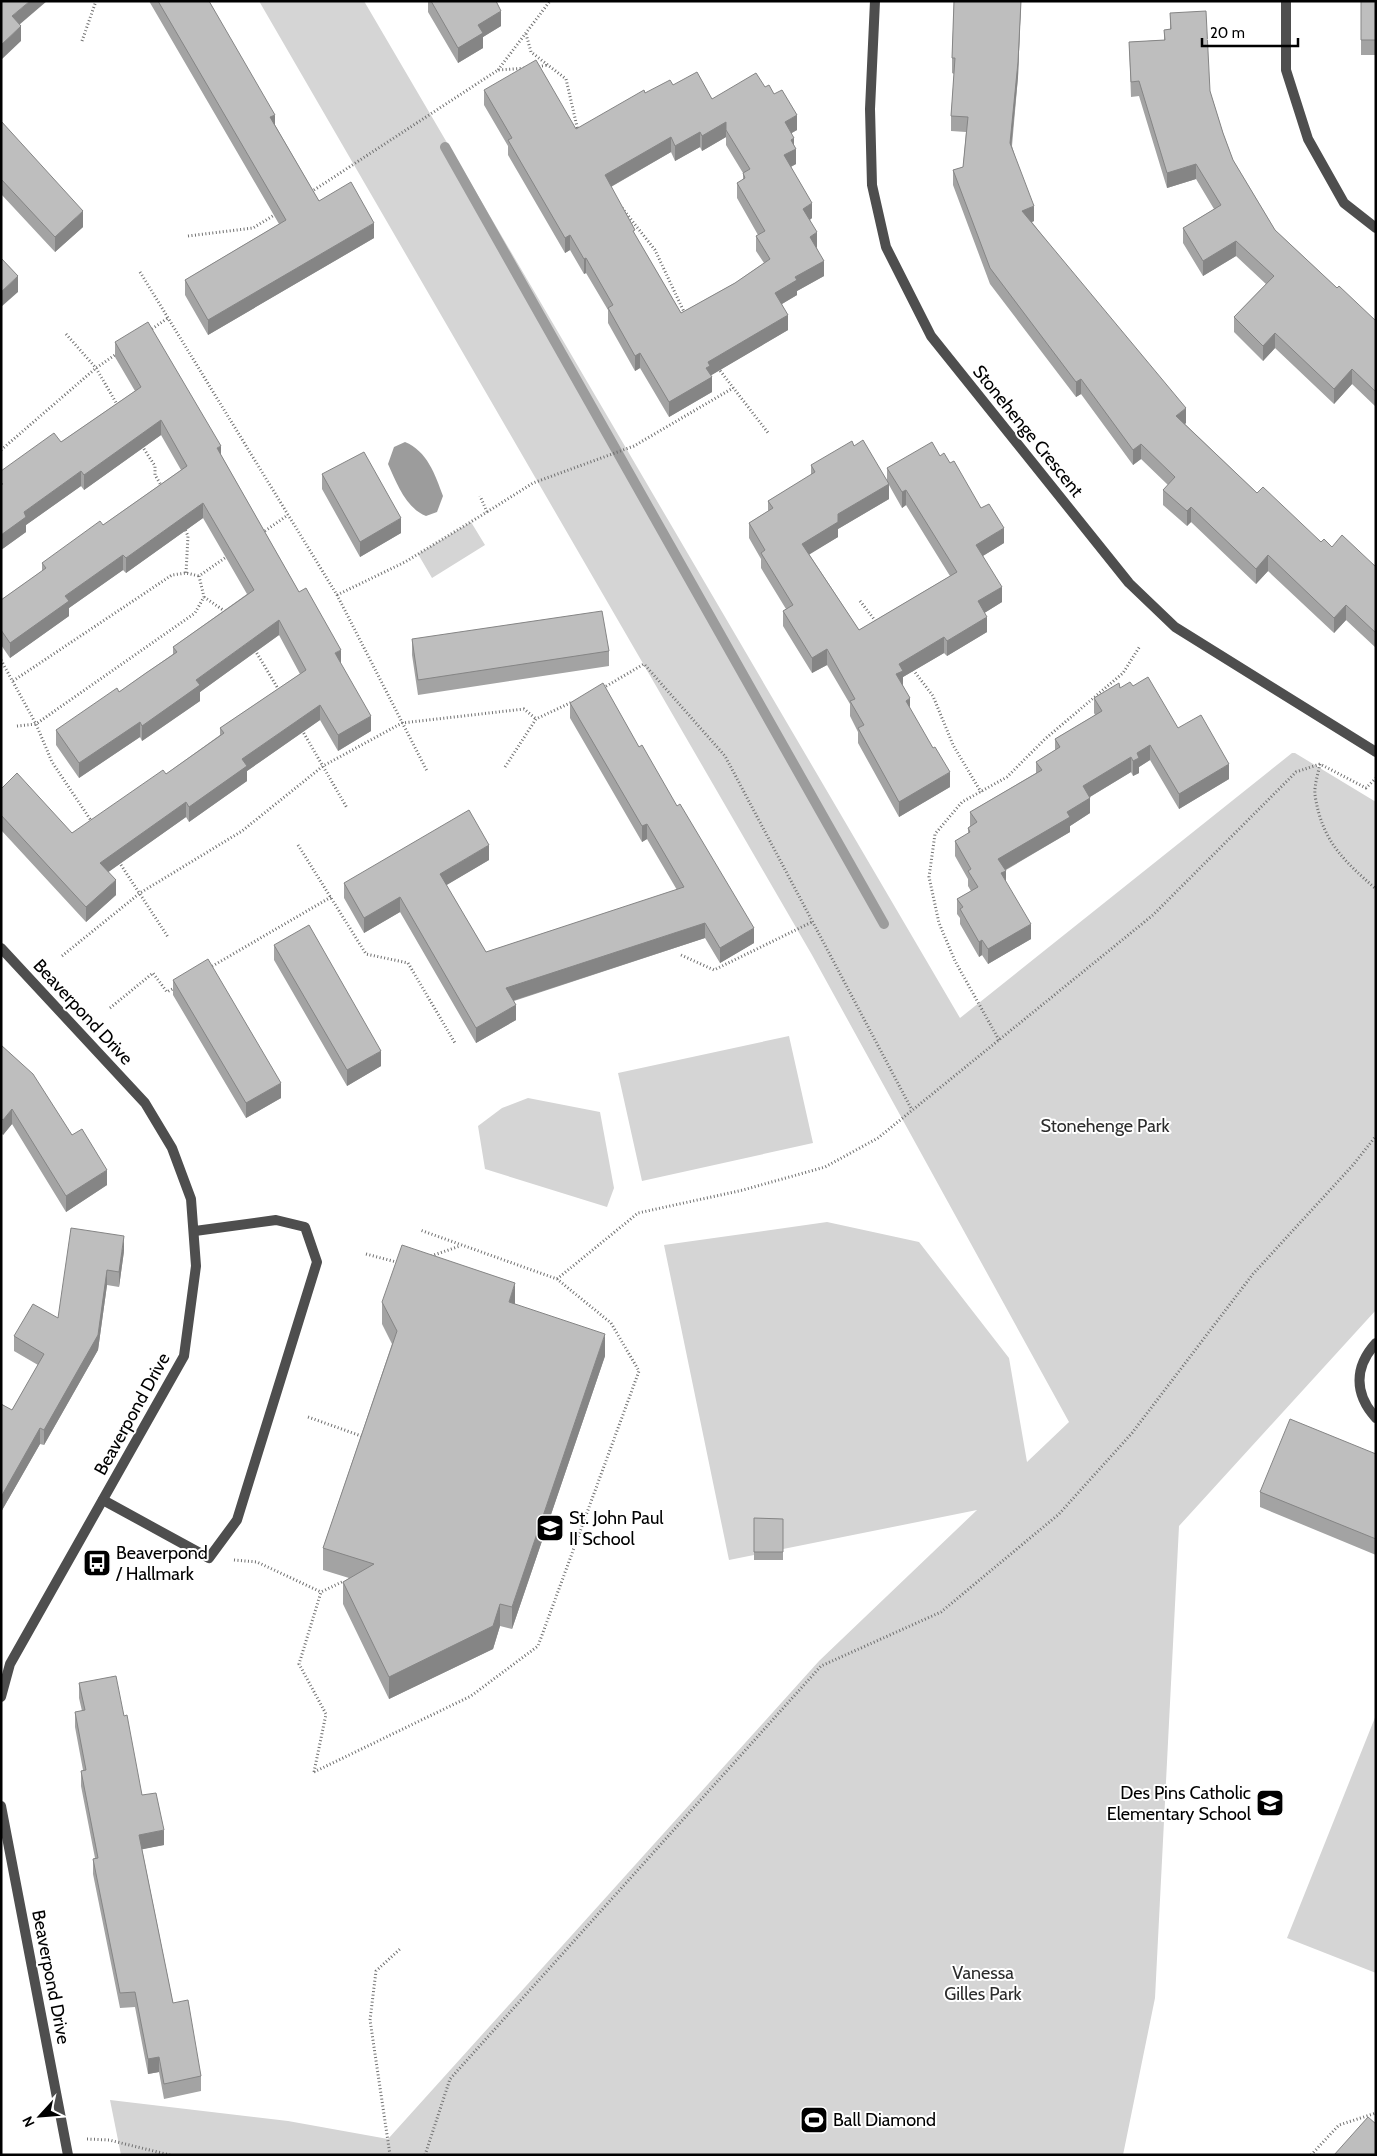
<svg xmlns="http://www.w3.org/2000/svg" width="1377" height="2156" font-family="Cabin,sans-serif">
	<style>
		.green { fill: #d5d5d5 }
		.water { fill: #9c9c9c }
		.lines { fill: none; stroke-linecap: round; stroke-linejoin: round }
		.stream { stroke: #9c9c9c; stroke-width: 10 }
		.path { stroke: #707070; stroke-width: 3; stroke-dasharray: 1 2.5; stroke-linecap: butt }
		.lane { stroke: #4e4e4e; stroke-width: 10 }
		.street { stroke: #4e4e4e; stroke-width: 10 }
		.wall { fill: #a3a3a3; fill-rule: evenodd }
		.shaded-wall { fill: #858585 }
		.building { fill: #bebebe; stroke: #858585; fill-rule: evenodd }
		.labels { text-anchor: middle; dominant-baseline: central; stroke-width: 4; stroke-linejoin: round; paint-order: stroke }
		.street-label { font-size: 18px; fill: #000; stroke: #fff }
		.park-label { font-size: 18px; fill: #2c2c2c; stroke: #fff }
		.poi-label { font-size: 18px; fill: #000; stroke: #fff; text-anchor: start }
	</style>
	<rect width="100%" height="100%" fill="#fff"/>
	<path class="green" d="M259,1H364L960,1018L1292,753H1295L1376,802V1310L1179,1526L1155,1998L1123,2155H121L110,2100L288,2121L388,2139L819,1661L977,1510L729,1560L664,1245L827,1222L919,1242L1009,1358L1027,1462L1069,1422L812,955Z
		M471,522L485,545L432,578L418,554Z
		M789,1036L813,1143L642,1181L618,1073Z
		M528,1098L600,1112L614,1188L607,1207L485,1169L478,1126L502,1108Z
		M1376,1715V1973L1287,1938Z"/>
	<path class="water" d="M405,442C427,451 435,474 443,496L437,512L426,516C406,508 397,484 388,464L394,447Z"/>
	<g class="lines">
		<path class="stream" d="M445,147L884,924"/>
		<path class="path" d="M526,34L531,52L566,79L578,131
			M82,41L96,1
			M535,67L549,65
			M498,70L550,1
			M311,192L498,70L526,68
			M622,208L655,250L685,314
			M188,236L253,228L276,214
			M140,272L337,595L427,771
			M149,331L168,318
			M66,334L96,368L118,406
			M718,368L769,434
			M142,446L155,466V475L162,487
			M1,450L96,368L118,353
			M487,512L533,483L634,446L733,388
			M184,527L188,536L186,573
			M262,533L288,515
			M337,595L405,562L487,512L480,496
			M204,597L226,612
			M860,601L877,623
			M255,650L280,692
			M1,660L36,724L52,762L92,822
			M911,667L933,696L953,745L981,792
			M13,681L172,575L186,573L199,576
			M603,688L644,664L725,756L912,1110
			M17,726L36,724L195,613L204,597L199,576L229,555
			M302,730L347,808
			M1320,764C1318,774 1314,786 1315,795C1322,841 1343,860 1376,889
			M505,767L536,719L572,702
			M298,845L366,954L408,963L455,1043
			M119,862L168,937
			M681,955L714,970L812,922
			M62,956L140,893L242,831L323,766L402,723L524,709L536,719
			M209,968L331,897
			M110,1008L153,973L167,992L176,987
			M999,1040L955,961L939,923L929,877L935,834L962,802L1007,777L1045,739L1123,673L1140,646
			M366,1254L400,1263
			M431,1256L460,1246
			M557,1279L638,1213L743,1190L825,1167L878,1138L1153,915L1296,772L1320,764L1366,788L1376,778
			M308,1417L364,1437
			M234,1560L257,1562L321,1592
			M314,1772L471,1696L538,1646L639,1371L611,1323L557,1279L420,1230
			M314,1772L326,1714L299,1664L321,1592L344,1581
			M87,2139L109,2140L170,2155
			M390,2155L370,2020L376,1971L400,1949
			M425,2155L450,2079L821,1666L941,1612L1059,1514L1132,1433L1253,1274L1353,1165L1376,1136
			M1311,2155L1339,2125L1376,2113"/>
		<path class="lane" d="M103,1500L209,1558L237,1520L317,1262L305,1227L276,1220L195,1231"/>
		<path class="street" d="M875,1L870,109L872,185L886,247L931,336L1129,583L1175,627L1376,752
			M1286,1V70L1308,139L1344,203L1376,228
			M1,948L145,1103L172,1148L191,1199L196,1266L184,1356L10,1664L1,1697
			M1376,1343C1354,1367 1354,1394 1376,1418
			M1,1806L68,2155"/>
	</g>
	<path class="wall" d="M149,1H209L275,125L319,201L374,238L208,335L185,295V280L279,224Z
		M428,1H496L501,26L483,37V48L458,63L428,12Z
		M954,1H1021L1018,77L1012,146L1034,221L1032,222L1186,423L1185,424L1257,493L1321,542L1376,567V648L1346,620L1334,633L1268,571L1256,584L1191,522L1187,526L1163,505V490L1168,485L1141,459L1133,465L1081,394L1076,397L990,284L953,185V170L963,167L966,132L951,131V116L954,74L952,73V58Z
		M1361,1H1376V55H1361Z
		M1170,13L1210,91L1223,133L1233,160L1275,230L1337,288L1376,321V407L1352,384L1334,404L1275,348L1263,361L1234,332V317L1266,284L1236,256L1203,276L1183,243V228L1214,209L1196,179L1167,188L1139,96L1131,97L1129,42L1164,40V30L1170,29Z
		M673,85L712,99L765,87L797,130L791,133L794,145L796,164L791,167L812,218L810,220L824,276L797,291V295L782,304L788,330L711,375L712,392L669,417L640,368L635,371L608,323V310L586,273L584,274L570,250L565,253L508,155V146L484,105V90L576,129L645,93ZM726,137V145L743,173V180L737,183V198L758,235L756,236V251L764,263L735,283L681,313L635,235L611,187L671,152L675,161L700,147L702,151Z
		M1,121L83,227L55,252L1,194Z
		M115,342L221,455L299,592L341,665L371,731L338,751L320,720L247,771V781L189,822L186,817L108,872L116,895L86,922L1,830V789L72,833L166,774L220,735V728L300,674L279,635L200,692V701L142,741L140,737L79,778L56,745V730L119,692L173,654V647L247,594L203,518L126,573L123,570L69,608V616L10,658L1,645V600L42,571V563L103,525L181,470L161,435L84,490L81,486L26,525V532L1,550V471L61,442L135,391L115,357Z
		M854,446L887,482V468L940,456L950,463L981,508L1004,543L983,556L1002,602L984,613L987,632L947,656L944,653L903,677V686L910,709L950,787L899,817L858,743V732L850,716V704L827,665L812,673L783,626V611L786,609L761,568V559L749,538V523L768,511V501L811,475V465ZM889,485L902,508L906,505L950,576L859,630L809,554L838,537V529L889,499Z
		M322,474L401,533L360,557L322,489Z
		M412,639L609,651V666L418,695L412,655Z
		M1133,686L1178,728L1229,779L1179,809L1150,760L1139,767V773L1133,776L1131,772L1090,797V813L1070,826V832L1006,870V883L1031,939L988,964L982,955L979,957L960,924V918L957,914V899L971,891L968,886V879L955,856V841L968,834V828L970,826V812L1036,773V762L1055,750V739L1095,715L1094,713V698L1120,688Z
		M570,703L639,747L754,943L720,963L705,938L514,1001L516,1020L476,1043L400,912L364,933L344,898V883L489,860L446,885L486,952L677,890L647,839L642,842L570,718Z
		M274,945L381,1066L347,1086L274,960Z
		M173,980L281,1098L246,1118L173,995Z
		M1,1045L72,1135L107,1185L66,1212L12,1124L3,1135L1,1133Z
		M124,1251L119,1287L107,1285L98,1350L44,1445L40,1444L1,1512V1404L12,1410L38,1365L14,1351V1336L58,1318Z
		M382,1302L515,1304L605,1356L512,1629L500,1626L493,1649L389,1699L343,1604V1582L349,1578L323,1570V1548L392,1344L382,1324Z
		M1376,1454V1555L1260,1507V1492Z
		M754,1518L783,1519V1560H754Z
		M79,1683L142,1795L164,1845L142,1849L173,2003L201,2076V2091L164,2099L159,2072L148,2074L135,2007L120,2008L93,1874V1859L95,1858L81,1786V1771L83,1770L75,1727V1712L82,1711L79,1698Z"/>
	<path class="shaded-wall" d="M30,1H47L12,31V16Z
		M1021,1L1018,77L1010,158V143Z
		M501,11V26L483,37V48L458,63V48L478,25Z
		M21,26V41L1,60V45Z
		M275,115V130L270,117Z
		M797,115V130L785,137V122Z
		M726,122V137L702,151V136Z
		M700,132V147L675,161V146Z
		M671,137V152L605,190V175Z
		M794,138V150L796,149V164L784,170V155L791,140Z
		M1196,164V179L1167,188V173Z
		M812,203V218L803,224V209Z
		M1034,206V221L1022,226V211Z
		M83,211V227L55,252V237Z
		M374,223V238L208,335V320Z
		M817,232V247L810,252V237Z
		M570,235V250L565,253V238Z
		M1236,241V256L1203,276V261Z
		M586,258V273L584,274V259Z
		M824,261V276L797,291V295L775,308V293L795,277Z
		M18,276V292L1,307V292Z
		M788,315V330L710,376L712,377V392L669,417V402L706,368L708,362Z
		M1275,333V348L1263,361V346Z
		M640,353V368L635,371V356Z
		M1352,369V384L1334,404V389Z
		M1081,379V394L1076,397V382Z
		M1186,408V423L1176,431V416Z
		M161,420V435L84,490V475Z
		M1141,444V459L1133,465V450Z
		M221,446V461L217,448Z
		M81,471V486L26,525V532L1,550V535L24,512Z
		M889,484V499L838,529V537L802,559V544L838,514Z
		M906,490V505L902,508V492Z
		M203,503V518L126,573V558Z
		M1191,507V522L1187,526V511Z
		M401,518V533L360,557V542Z
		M1004,528V543L976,560V545Z
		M123,555V570L69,608V616L10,658V643L65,596Z
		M1268,555V571L1256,584V569Z
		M1002,587V602L978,617V601Z
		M1346,605V620L1334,633V618Z
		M987,617V632L947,656V641Z
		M279,620V635L200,692V701L142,741V726L196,680Z
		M944,637V653L903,677V686L896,674L899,664Z
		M827,649V665L812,673V658Z
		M341,650V665L335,653Z
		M910,698V713L906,701Z
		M320,705V720L247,771V781L189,822V807L242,759Z
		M371,716V731L338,751V735Z
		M140,722V737L79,778V763Z
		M1150,745V760L1139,767V773L1133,776V761L1137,753Z
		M1131,757V772L1083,801V786Z
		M1229,764V779L1179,809V794Z
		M950,772V787L899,817V802Z
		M1090,798V813L1070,826V832L998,874V859L1067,812Z
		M186,802V817L100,878V863Z
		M647,824V839L642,842V826Z
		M489,845V860L440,889V874Z
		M1006,871V886L1001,873Z
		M116,880V895L86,922V907Z
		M400,897V912L364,933V918Z
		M705,923V938L506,1003V988Z
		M1031,924V939L988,964V949Z
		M754,928V943L720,963V948Z
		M982,940V955L979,957V942Z
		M516,1005V1020L476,1043V1028Z
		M381,1051V1066L347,1086V1070Z
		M281,1083V1098L246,1118V1103Z
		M12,1109V1124L3,1135V1120Z
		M107,1170V1185L66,1212V1196Z
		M124,1236V1251L119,1287V1272Z
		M107,1270V1285L98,1350L44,1445V1430Z
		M515,1283V1306L509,1302Z
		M605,1334V1356L512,1629V1607Z
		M40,1428V1444L1,1512V1497Z
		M500,1604V1626L493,1649L389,1699V1677Z
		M164,1830V1845L139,1850V1835Z
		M159,2057V2072L148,2074V2059Z"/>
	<path class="building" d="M1,1H30L12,16L21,26L1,45Z
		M158,1H209L275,115L270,117L319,201L351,182L374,223L208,320L185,280L286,220Z
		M431,1H496L501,11L478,25L483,33L458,48Z
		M954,1H1021L1018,62L1010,143L1034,206L1022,211L1186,408L1176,416L1257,493L1263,487L1321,542L1324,539L1332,547L1342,535L1376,567V633L1346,605L1334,618L1268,555L1256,569L1191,507L1187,511L1163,490L1175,477L1141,444L1133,450L1081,379L1076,382L990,268L953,170L963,167L968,117L951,116L955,58H952Z
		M1361,1H1376V40H1361Z
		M1206,11L1210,91L1223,133L1233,160L1275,230L1337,288L1339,286L1376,321V392L1352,369L1334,389L1275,333L1263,346L1234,317L1274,276L1236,241L1203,261L1183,228L1221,205L1196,164L1167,173L1139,81L1131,82L1129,42L1165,40L1164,30L1171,29L1170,13Z
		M536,60L576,129L644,90L645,93L670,80L673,85L697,72L712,99L756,73L765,87L769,85L774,94L782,90L797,115L785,122L794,138L791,140L796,149L784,155L812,203L803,209L817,232L810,237L824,261L795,277L797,280L775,293L788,315L708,362L710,366L706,368L712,377L669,402L640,353L635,356L608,308L613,305L586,258L584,259L570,235L565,238L508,140L512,138L484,90ZM726,122V130L750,169L743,173L745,178L737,183L765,231L756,236L770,259L735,283L681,313L633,231L635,230L605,175L671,137L675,146L700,132L702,136Z
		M1,121L83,211L55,237L1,179Z
		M1,258L18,276L1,292Z
		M148,322L221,446L217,448L299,592L306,588L341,650L335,653L371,716L338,735L320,705L242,759L247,766L189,807L186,802L100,863L116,880L86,907L1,815V789L17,773L72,833L163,770L166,774L224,733L220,728L306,670L279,620L196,680L200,685L142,726L140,722L79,763L56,730L117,688L119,692L146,673L177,652L173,647L254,590L203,503L126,558L123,555L65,596L69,601L10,643L1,630V600L46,568L42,563L100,521L103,525L187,466L161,420L84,475L81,471L24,512L26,517L1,535V485L3,484L1,482V471L54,433L61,442L141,387L115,342Z
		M863,440L889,484L838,514V522L802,544L859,630L957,572L906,490L902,492L887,468L932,442L940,456L944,453L950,463L954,461L981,508L989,504L1004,528L976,545L1002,587L978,601L987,617L947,641L944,637L899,664L903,671L896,674L910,698L906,701L933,748L935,747L950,772L899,802L858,728L864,725L850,701L855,699L827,649L812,658L783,611L793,605L761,553L765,550L749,523L773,508L768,501L815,472L811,465L852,441L854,446Z
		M364,452L401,518L360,542L322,474Z
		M602,611L609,651L418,680L412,639Z
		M1148,677L1178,728L1201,715L1229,764L1179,794L1150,745L1137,753L1139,758L1133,761L1131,757L1083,786L1090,798L1067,812L1070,817L998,859L1006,871L1001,873L1031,924L988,949L982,940L979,942L960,909L963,907L957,899L978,887L968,871L971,869L955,841L970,832L968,828L977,822L970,812L1042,770L1036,762L1060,747L1055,739L1102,711L1094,698L1119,683L1120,688L1130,682L1133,686Z
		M603,683L639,747L642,745L677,806L680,804L754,928L720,948L705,923L506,988L516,1005L476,1028L400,897L364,918L344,883L469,810L489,845L440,874L486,952L684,887L647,824L642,826L570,703Z
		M309,925L381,1051L347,1070L274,945Z
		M208,959L281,1083L246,1103L173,980Z
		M1,1045L33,1074L72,1135L82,1129L107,1170L66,1196L12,1109L3,1120L1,1118Z
		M71,1228L124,1236L119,1272L107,1270L98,1335L44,1430L40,1428L1,1497V1404L12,1410L44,1354L14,1336L33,1304L58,1318Z
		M402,1245L515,1283L509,1302L605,1334L512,1607L500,1604L493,1626L389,1677L343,1582L374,1564L323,1548L397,1331L382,1302Z
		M1290,1419L1376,1454V1539L1260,1492Z
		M754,1518L783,1519V1552H754Z
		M116,1676L124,1716L127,1715L142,1795L156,1793L164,1830L139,1835L173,2003L188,2000L201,2076L164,2084L159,2057L148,2059L135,1992L120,1993L93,1859L98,1858L81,1771L86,1770L75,1712L85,1710L79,1683Z
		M1368,2117L1376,2124V2155H1334Z"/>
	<defs>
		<symbol id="school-square" viewBox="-11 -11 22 22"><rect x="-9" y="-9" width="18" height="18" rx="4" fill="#000" stroke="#fff"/><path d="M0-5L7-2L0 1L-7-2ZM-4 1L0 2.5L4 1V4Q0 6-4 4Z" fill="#fff"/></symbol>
		<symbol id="bus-square" viewBox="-11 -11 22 22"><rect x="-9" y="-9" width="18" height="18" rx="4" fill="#000" stroke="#fff"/><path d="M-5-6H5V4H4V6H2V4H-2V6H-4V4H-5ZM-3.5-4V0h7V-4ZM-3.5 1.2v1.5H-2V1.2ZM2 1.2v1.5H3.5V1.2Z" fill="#fff"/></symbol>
		<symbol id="stadium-square" viewBox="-11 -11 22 22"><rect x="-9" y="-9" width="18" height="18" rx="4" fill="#000" stroke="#fff"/><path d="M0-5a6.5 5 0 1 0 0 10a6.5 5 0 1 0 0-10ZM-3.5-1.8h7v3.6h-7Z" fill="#fff"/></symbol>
	</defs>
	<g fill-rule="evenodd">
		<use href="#school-square" x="534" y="1512" width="32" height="32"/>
		<use href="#bus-square" x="81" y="1547" width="32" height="32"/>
		<use href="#school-square" x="1254" y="1787" width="32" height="32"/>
		<use href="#stadium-square" x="798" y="2104" width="32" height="32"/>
	</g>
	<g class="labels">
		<g class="street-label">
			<text transform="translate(1028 431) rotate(51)">Stonehenge Crescent</text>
			<text transform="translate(83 1012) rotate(47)">Beaverpond Drive</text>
			<text transform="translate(132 1414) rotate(-61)">Beaverpond Drive</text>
			<text transform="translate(51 1977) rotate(79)">Beaverpond Drive</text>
		</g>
		<g class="park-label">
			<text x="1105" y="1126">Stonehenge Park</text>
			<text x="983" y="1973">Vanessa<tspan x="983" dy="21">Gilles Park</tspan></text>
		</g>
		<g class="poi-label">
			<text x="569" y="1518">St. John Paul<tspan x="569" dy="21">II School</tspan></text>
			<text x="116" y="1553">Beaverpond<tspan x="116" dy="21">/ Hallmark</tspan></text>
			<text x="1251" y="1793" text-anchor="end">Des Pins Catholic<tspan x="1251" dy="21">Elementary School</tspan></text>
			<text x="833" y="2120">Ball Diamond</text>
		</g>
	</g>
	<rect width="1377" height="2156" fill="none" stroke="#000000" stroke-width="5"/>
	<g transform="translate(40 2116) rotate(244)" stroke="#ffffff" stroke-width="4" paint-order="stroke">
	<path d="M0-4L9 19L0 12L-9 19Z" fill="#000000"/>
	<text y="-8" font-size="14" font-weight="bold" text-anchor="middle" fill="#000000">N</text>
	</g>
	<path d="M1202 38v8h96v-8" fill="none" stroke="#000000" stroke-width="2.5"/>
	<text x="1210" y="38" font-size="15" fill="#000000" stroke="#ffffff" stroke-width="4" paint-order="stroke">20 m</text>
</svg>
